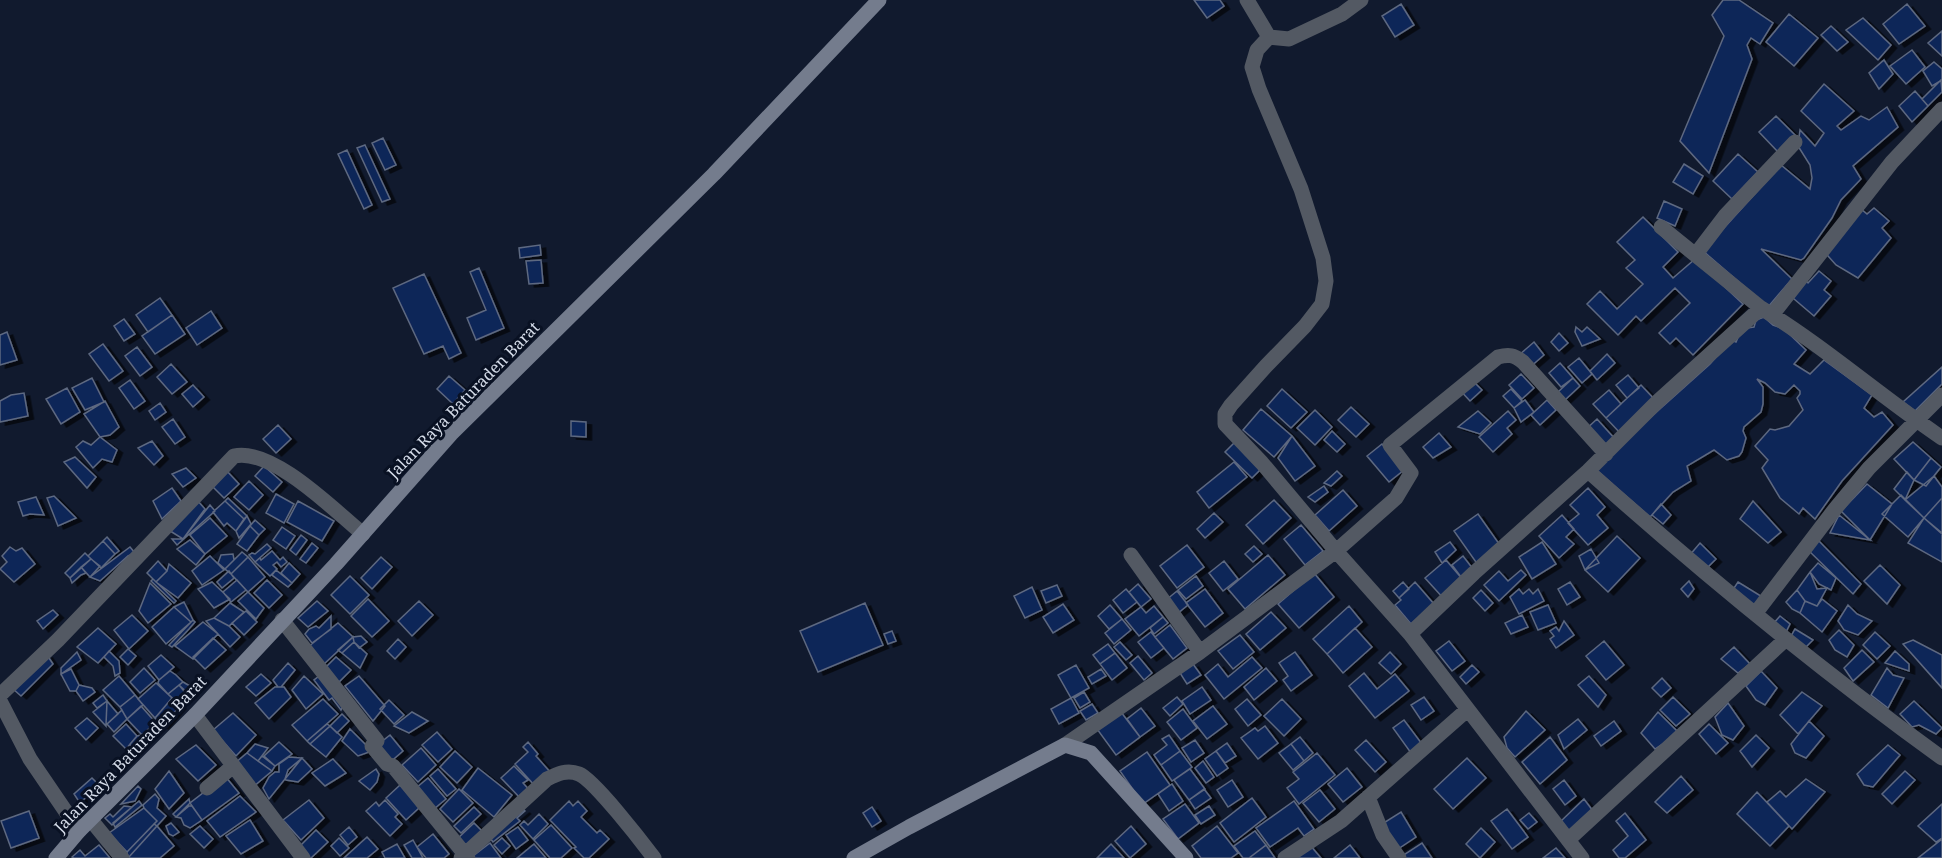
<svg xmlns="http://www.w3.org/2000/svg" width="1942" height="858" font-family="'Noto Serif',serif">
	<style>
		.building { fill: #112559; stroke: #5d6981; stroke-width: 1.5; filter: url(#shadow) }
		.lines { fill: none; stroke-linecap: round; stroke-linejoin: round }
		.street { stroke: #535963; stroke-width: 15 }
		.secondary { stroke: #747c8d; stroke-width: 15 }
		.labels { text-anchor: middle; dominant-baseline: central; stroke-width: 6; stroke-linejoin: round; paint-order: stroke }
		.street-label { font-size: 16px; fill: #d4dbe8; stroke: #091123 }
	</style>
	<defs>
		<filter id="shadow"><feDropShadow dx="5.5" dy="3" stdDeviation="0" flood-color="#0009"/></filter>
	</defs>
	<rect width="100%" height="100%" fill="#111a2e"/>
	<path class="building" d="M1194,0H1220L1224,6L1207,18Z
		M1723,0H1739L1773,23L1760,44L1751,38L1747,45L1752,59L1709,173L1680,141L1724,36L1712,15Z
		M1401,4L1414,25L1395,37L1382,16Z
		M1907,4L1925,26L1899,44L1883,24Z
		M1789,14L1818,38L1794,66L1766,42Z
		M1863,18L1891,45L1878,60L1846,30Z
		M1831,26L1848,42L1837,51L1821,35Z
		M1942,31V56L1928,43Z
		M1912,50L1925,67L1906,84L1890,66Z
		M1884,60L1893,74L1879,89L1869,73Z
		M1934,62L1942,69V80L1932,86L1923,71Z
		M1941,80L1942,92L1928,106L1922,99Z
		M1824,84L1854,111L1837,126L1841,130L1861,116L1869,120L1887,107L1898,127L1853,166L1861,179L1841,200L1832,218L1804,258L1801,260L1761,249L1792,279L1768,307L1703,251L1781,165L1810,189L1812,178L1810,165L1798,146L1800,130L1815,146L1824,133L1801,111Z
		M1915,91L1928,106L1912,122L1899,106Z
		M1776,116L1796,136L1778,152L1759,132Z
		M383,138L396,165L385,170L372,143Z
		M365,145L390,199L382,202L357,148Z
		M347,150L372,205L364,209L338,154Z
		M1738,154L1758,172L1732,199L1713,181Z
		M1684,164L1703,176L1693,194L1673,182Z
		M1664,201L1682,209L1675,226L1657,218Z
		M1855,204L1867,214L1874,208L1889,221L1882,228L1891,238L1858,278L1836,265L1820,247Z
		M1643,217L1678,252L1663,267L1673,278L1695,259L1743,304L1693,355L1676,338L1670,344L1659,333L1690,303L1675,288L1641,321L1636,316L1618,335L1587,304L1600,291L1617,309L1643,284L1626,268L1635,260L1617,242Z
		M540,245L541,255L520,258L519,248Z
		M541,260L543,283L529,284L526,261Z
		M479,268L504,328L476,340L467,318L486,310L470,272Z
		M1819,271L1831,281L1824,290L1831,296L1814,316L1787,293L1802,277L1808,283Z
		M424,274L461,353L449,359L443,346L424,354L393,288Z
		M160,298L172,315L148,332L136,315Z
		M211,311L222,328L197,345L186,328Z
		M172,315L185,334L155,354L142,336Z
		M1764,317L1773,325L1784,329L1806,350L1794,364L1810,374L1824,360L1872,395L1864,408L1874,417L1882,412L1893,425L1842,481L1815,519L1803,508L1799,514L1780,498L1762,468L1768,460L1755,446L1770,429L1775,430L1789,426L1803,410L1797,398L1800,394V391L1794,385L1785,394L1775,392L1765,383L1757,379L1763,387V404L1761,412L1744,427L1743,431L1746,438L1742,452L1739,456L1727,460L1714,450L1687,466L1691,481L1673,492L1650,517L1594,468L1710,364L1731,340L1736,342L1740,333L1747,328L1754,327L1756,320Z
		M124,319L135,334L124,341L114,326Z
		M1576,327L1582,332L1587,327L1600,339L1582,346L1575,332Z
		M7,332L17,360L0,365V335Z
		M1559,333L1568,343L1559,351L1551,342Z
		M1534,342L1544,355L1529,368L1519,355Z
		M103,344L123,371L109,381L89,354Z
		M137,347L152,367L140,376L125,356Z
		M1607,354L1615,363L1597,380L1590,371Z
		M1579,358L1592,374L1582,383L1568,367Z
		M1560,363L1573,378L1561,387L1549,373Z
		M171,364L187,382L172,394L157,377Z
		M1942,367V384L1915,411L1903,402Z
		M1521,374L1534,388L1522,399L1509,385Z
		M1628,375L1639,388L1627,398L1616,385Z
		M449,376L465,390L453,404L437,389Z
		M92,378L104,402L85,410L72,388Z
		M1470,378L1482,390L1470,401L1458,388Z
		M1573,378L1580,386L1565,400L1558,392Z
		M130,380L145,401L134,409L119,388Z
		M193,385L204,397L193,407L182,394Z
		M1641,385L1656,401L1621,434L1606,418Z
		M67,388L80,412L61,424L46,399Z
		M1282,389L1307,412L1291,428L1267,406Z
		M1511,389L1522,401L1514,408L1503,396Z
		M1609,390L1621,404L1606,418L1593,404Z
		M24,393L28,416L0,422V401L11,395Z
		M473,394L481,403L467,416L459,408Z
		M1525,400L1534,412L1521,422L1514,408Z
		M1547,400L1556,410L1540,425L1531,415Z
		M105,401L119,427L110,435L100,437L84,414Z
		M160,403L166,412L155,420L149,411Z
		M1351,407L1369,424L1356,437L1338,420Z
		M1261,409L1292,436L1274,457L1243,430Z
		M1315,410L1332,427L1315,445L1297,428Z
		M1478,411L1491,423L1480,434L1458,427Z
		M1508,411L1516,420L1507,428L1512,434L1493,452L1479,437Z
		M173,419L185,437L175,444L162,427Z
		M1597,419L1615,439L1602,450L1584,431Z
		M571,421L586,422V437L571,436Z
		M278,425L291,439L276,453L263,439Z
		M1332,431L1345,444L1337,452L1324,440Z
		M1439,433L1451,447L1433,458L1423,447Z
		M1292,436L1315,466L1295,481L1278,458Z
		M100,437L117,450L112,462L102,459L93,468L76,447L83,441L91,445Z
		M1237,440L1264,466L1252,478L1225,452Z
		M152,441L163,456L154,465L138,448Z
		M1913,442L1931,458L1914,480L1894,459Z
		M1382,444L1404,470L1389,482L1367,456Z
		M75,457L96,477L87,488L64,462Z
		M1931,458L1941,467L1926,486L1914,480Z
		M1234,462L1247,477L1209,508L1197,492Z
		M264,466L282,482L273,492L255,476Z
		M186,468L196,478L183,487L172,474Z
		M226,470L239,484L224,498L211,485Z
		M1337,471L1342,476L1331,486L1324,483Z
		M1907,472L1914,480L1905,500L1894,489Z
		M1934,476L1942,487V498L1924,518L1905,500Z
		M249,481L263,495L249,510L234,497Z
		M1867,484L1892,504L1870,540L1841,511Z
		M1324,486L1328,492L1315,502L1308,497Z
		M172,488L181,501L162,519L153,501Z
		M1588,488L1605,507L1597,515L1608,528L1588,545L1568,523L1579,514L1570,505Z
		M1343,490L1357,506L1329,531L1315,515Z
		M276,494L294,504L284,523L266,513Z
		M1901,495L1924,518L1908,537L1882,514Z
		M54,496L76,518L58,526L47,498Z
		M36,497L44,515L30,514L23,516L18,502Z
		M228,498L247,516L244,519L225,501Z
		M1942,498V534L1924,518Z
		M197,500L205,509L183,539L167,529Z
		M1274,500L1291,518L1263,544L1246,525Z
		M225,501L244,519L236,531L227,523L224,526L213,512Z
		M298,501L334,521L322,541L287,522Z
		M1753,501L1781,532L1768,543L1740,519Z
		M1661,504L1671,515L1663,524L1652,515Z
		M210,505L215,511L177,545L172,539H183Z
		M1214,513L1223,522L1205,538L1197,529Z
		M1478,514L1502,548L1478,565L1454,531Z
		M1562,515L1574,529L1566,537L1574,544L1559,558L1539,536Z
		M1839,515L1870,540L1830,533Z
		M247,516L251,524L239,538L236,531Z
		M210,518L227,536L205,554L190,535Z
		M1924,518L1942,533V562L1908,543Z
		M255,520L265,529L259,535L250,526Z
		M1301,525L1323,551L1305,565L1284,539Z
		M250,526L259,535L247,551L237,544Z
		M282,527L295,536L286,549L273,540Z
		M301,535L307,540L296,555L290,550Z
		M1617,536L1640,558L1608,592L1585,570Z
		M107,537L119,551L115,554L103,541Z
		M1816,538L1861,584L1853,594L1807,549Z
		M190,540L205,554L196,565L177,549Z
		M103,541L115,554L101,568L88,556Z
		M1450,542L1456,550L1442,563L1435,552Z
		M1542,542L1556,564L1532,579L1519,557Z
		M312,543L318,548L306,563L300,559Z
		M1700,543L1716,559L1706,569L1689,556Z
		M267,544L271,548L255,562L249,555L252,553L255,554Z
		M1187,545L1204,567L1177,588L1160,566Z
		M1254,546L1262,554L1253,562L1245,554Z
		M10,547L16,551L22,548L35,564L14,582L0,569L7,562L2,556Z
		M130,547L135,553L128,556L100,581L90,577Z
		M1591,549L1599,563L1585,570L1579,556Z
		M272,551L280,560L283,557L287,562L281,567L277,562L273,565L277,569L270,576L255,562L260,558L261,560Z
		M242,552L248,557L231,574L225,569Z
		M85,553L91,559L70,578L65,573Z
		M233,554L234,560L225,569L218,563L221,555Z
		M1268,555L1285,575L1245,609L1228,589Z
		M210,556L224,570L202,585L192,571Z
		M1463,556L1473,569L1461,577L1452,565Z
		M248,557L265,577L248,592L231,574Z
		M381,557L392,567L372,589L361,578Z
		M91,559L100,566L90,577L81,567Z
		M1446,560L1464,581L1444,599L1425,578Z
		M158,561L167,571L156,582L147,573Z
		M1224,561L1238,579L1223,591L1209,573Z
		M289,563L300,574L292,583L281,573Z
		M1818,563L1836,578L1831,590L1819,584L1810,572Z
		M169,564L191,583L178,598L156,582L167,571Z
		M1880,565L1900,585L1887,604L1864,581Z
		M81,567L86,573L81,575L72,583L70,578Z
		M276,570L292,583L288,587L272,575Z
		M1521,570L1526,575L1499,601L1484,585L1499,571L1508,581Z
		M229,571L234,578L222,588L217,582Z
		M1810,572L1817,589L1827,588L1817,606L1805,601L1797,590Z
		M1314,573L1334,597L1299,628L1278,604Z
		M350,576L369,595L350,614L331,595Z
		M1196,576L1203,586L1186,599L1178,590Z
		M153,579L176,601L174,603L151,581Z
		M237,580L246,590L231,602L223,592Z
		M267,580L282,595L269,608L254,593Z
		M1689,581L1694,589L1688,597L1681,589Z
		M212,582L230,599L214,608L198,589Z
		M1403,582L1409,589L1399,598L1393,591Z
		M1415,582L1434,604L1411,624L1395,605L1401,600L1399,598Z
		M1570,582L1580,597L1567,605L1558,589Z
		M1738,582L1764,598L1758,608L1732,591Z
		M150,583L171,604L148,623L139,611Z
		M1138,584L1151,599L1141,607L1129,592Z
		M1057,585L1062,596L1046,603L1041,591Z
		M1032,587L1042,610L1025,618L1014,596Z
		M1126,589L1137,602L1123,613L1113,600Z
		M1205,589L1223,613L1205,627L1186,603Z
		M1519,589L1523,594L1529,589L1533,594L1538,589L1544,601L1519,614L1510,597Z
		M1481,590L1493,603L1485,611L1473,598Z
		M1797,590L1805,601L1800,613L1792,609L1786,602Z
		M1177,591L1188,605L1177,614L1166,600Z
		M248,592L264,608L256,619L238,601Z
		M368,599L389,621L372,637L351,616Z
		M1822,599L1837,611L1822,632L1800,613L1805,601L1817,606Z
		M317,601L328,611L308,627L298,618Z
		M419,601L433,615L412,636L398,621Z
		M184,602L193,620L191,622L174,607Z
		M230,603L244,612L229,626L214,618Z
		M865,603L883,645L818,672L800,631Z
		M1063,604L1074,620L1053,633L1043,617Z
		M1110,605L1122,619L1109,629L1098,616Z
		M1548,605L1556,623L1538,630L1530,612Z
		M1848,605L1857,614L1872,621L1858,635L1844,630L1838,621Z
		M1154,606L1163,617L1139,636L1125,619L1141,607L1146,613Z
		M1349,606L1362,622L1327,654L1313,639Z
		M174,607L191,622L166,644L152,627Z
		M53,610L58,615L43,629L37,621Z
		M246,611L257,622L244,635L232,623Z
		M1271,612L1286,628L1260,650L1246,634Z
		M132,615L148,631L129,649L114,630Z
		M1522,615L1528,627L1511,634L1505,623Z
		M331,616V629L312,643L305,634L309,629L316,626L319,628Z
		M1780,616L1790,624L1785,634L1773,624Z
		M1163,617L1168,623L1154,634L1150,628Z
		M214,618L229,626L240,637L230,647L206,621Z
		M1122,619L1131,630L1114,644L1105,633Z
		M193,620L195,622L189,629L172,647L169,645Z
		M1564,621L1574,635L1556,648L1550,639L1554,636L1550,631L1556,627L1559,631Z
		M203,622L218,634L193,659L175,646Z
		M338,623L353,637L324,664L308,647Z
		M1170,625L1187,648L1173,659L1155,637Z
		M98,628L116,644L98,663L77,647Z
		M1355,628L1372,647L1343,673L1327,654Z
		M1795,629L1813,640L1802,651L1790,638Z
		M1839,630L1854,645L1847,657L1835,650L1829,640Z
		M892,631L896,641L888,644L884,634Z
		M1151,632L1164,648L1151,658L1138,642Z
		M1875,632L1890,646L1877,659L1863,645Z
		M1240,635L1254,652L1233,669L1218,651Z
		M361,636L367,642L359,648L354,642L353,637Z
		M353,637L354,642L342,653L338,650Z
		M213,638L226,650L205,669L193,657Z
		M398,639L406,647L395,659L387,651Z
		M1913,640L1942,655V688L1903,644Z
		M1449,641L1465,661L1452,671L1436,651Z
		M1604,641L1624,665L1606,680L1586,656Z
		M354,642L367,654L360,668L342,653Z
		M1120,642L1132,655L1126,660L1114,647Z
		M1108,644L1115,653L1100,664L1093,655Z
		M1734,647L1750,664L1738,673L1721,659Z
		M128,649L136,656L128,665L120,657Z
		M1862,650L1874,662L1853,681L1844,668Z
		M109,651L119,661L120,673L115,676L113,666L104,657Z
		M1895,651L1909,664V671L1885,663Z
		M77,652L81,660L61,674V668Z
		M1295,652L1312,675L1291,691L1283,680L1288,676L1279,663Z
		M1390,652L1401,664L1391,674L1379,663Z
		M1115,653L1127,668L1112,680L1100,664Z
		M47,655L53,664L21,696L12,688Z
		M161,655L174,667L159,680L148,666Z
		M1138,656L1152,673L1144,680L1130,663Z
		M336,657L351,670L338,683L326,667Z
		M1252,657L1262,668L1224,699L1205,675L1218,664L1228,677Z
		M288,663L295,670L281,687H278L273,680Z
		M1193,664L1201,675L1187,684L1180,673Z
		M1076,665L1089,688L1071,698L1058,675Z
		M1472,665L1479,672L1466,684L1460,677Z
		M144,668L155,680L140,693L130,682Z
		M1266,668L1277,681L1254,700L1244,687Z
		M1887,668L1893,675L1904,678L1888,708L1871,695Z
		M71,669L79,685L76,691H70L61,674Z
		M1101,669L1106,676L1092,684L1088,677Z
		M170,671L176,675L183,682L168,694L158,683L159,680Z
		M1761,671L1777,688L1765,705L1756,700L1746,686Z
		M323,673L345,702L341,710L332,698L329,700L314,680Z
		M1364,673L1377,689L1395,674L1409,691L1375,718L1349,686Z
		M261,674L271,683L256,696L246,687Z
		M119,676L135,695L120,707L103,690Z
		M304,676L323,694L306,709L292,690Z
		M359,676L385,706L373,721L345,686Z
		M1589,676L1606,695L1598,707L1578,685Z
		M1662,678L1671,688L1661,697L1652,688Z
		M183,682L195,689L190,695L179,685Z
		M156,683L172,698L155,718L138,699Z
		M79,685L92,688L95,692L83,701L76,691Z
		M179,685L188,696L179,704L168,694Z
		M275,687H284L291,697L269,719L255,703Z
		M1202,687L1211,700L1190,714L1182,701Z
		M1084,692L1090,702L1080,708L1074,698Z
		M1802,692L1822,706L1798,734L1780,715Z
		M103,695L107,701L97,708L93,703Z
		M135,695L143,705L127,719L120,707Z
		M1177,697L1183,704L1170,716L1163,708Z
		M1424,697L1434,711L1421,720L1411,705Z
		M1673,697L1690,714L1676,726L1660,710Z
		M172,698L180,706L163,726L155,718Z
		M1071,698L1079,713L1059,724L1051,709Z
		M323,699L338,714L307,741L292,725Z
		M1247,699L1261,715L1248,726L1235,709Z
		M1282,699L1301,719L1284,736L1264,716Z
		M389,700L404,715L394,724L380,709Z
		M107,701L106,725V726L93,712Z
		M107,701L118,714L106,725Z
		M1914,701L1942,728L1936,734L1919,725L1912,727L1900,714Z
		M1728,703L1744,726L1733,740L1722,735L1715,717Z
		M1092,704L1098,713L1086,720L1080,711Z
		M141,706L156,723L142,735L127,719Z
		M1213,706L1227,724L1207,739L1193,721Z
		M1141,708L1155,726L1140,737L1127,719Z
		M1183,709L1197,728L1181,740L1167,722Z
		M122,710L127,719L114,732L107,724Z
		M1526,711L1545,730L1515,757L1507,748L1504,737Z
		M412,712L428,721L409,733L394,726Z
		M1121,712L1140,737L1116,755L1097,729Z
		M1658,712L1679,733L1655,749L1641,733Z
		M233,713L256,735L236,756L213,730Z
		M342,714L349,721L337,733L330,726Z
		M87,718L98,728L86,740L75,728Z
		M1578,719L1587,730L1564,749L1558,735Z
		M158,720L162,724L146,740L142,735Z
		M1404,720L1422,744L1411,753L1393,728Z
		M1614,721L1621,731L1601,746L1594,736Z
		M1809,721L1824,736L1806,758L1795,753L1791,744Z
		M126,724L137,736L126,749L113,736Z
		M327,724L330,726L310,744L307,741Z
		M1709,724L1728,743L1716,754L1699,734Z
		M330,726L342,737L326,757L310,744Z
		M1265,726L1278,743L1258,759L1241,738L1255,728L1258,731Z
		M350,729L372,751L358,756L342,741Z
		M437,732L452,749L438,762L422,745Z
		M142,735L146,740L134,752L130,744L137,736Z
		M390,735L403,751L388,764L375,747Z
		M1169,735L1180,751L1161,765L1154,755L1167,745L1162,739Z
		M1756,735L1769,748L1752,767L1740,751Z
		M1300,737L1313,753L1304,761L1291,744Z
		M1550,737L1567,760L1540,784L1522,762Z
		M1195,740L1204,753L1191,762L1182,748Z
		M1366,740L1386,762L1375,772L1355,750Z
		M279,742L292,754L275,766L264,756Z
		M528,742L538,754L536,756L551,773L536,787L515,764L528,752L523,747Z
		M1227,743L1236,756L1225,763L1216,751Z
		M255,744L268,748L258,761L247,753Z
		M1291,744L1304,761L1293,770L1279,753Z
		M196,745L216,765L198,781L176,759Z
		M1888,745L1900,755L1873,787L1864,785L1857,774Z
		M421,748L436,765L418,782L402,765Z
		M455,751L472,767L457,783L440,767Z
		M1180,751L1192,767L1172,781L1161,765Z
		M1216,751L1228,768L1217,776L1205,759Z
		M1147,752L1170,785L1143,804L1120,771Z
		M247,753L272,771L253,787L235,763Z
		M1317,753L1335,775L1299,804L1287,788L1299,779L1293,772Z
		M262,756L275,766L272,771L258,761Z
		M289,757L302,758L288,770L285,779L269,799L263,788L269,777L275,772H279V764Z
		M302,758L312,769L298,782L286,780L285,779Z
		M1467,758L1486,778L1453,809L1434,789Z
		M333,759L346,773L325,786L312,773Z
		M1203,761L1214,777L1206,783L1195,768Z
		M514,766L528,780L523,783L531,792L522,800L501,778Z
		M478,768L512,795L494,817L462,790Z
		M1347,768L1362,787L1343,802L1328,784Z
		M376,769L379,774L377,782L370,790L359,781Z
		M438,769L456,789L447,796L430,776Z
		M1190,769L1205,789L1189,800L1174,780Z
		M169,771L184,793L169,809L155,789Z
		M1905,771L1915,780L1892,804L1882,794Z
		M225,776L239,793L202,820L190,803Z
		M1681,776L1693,790L1667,813L1655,802Z
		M92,778L99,785L80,803L74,794Z
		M428,778L446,799L434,809L416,788Z
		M1806,779L1825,792L1792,829L1767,802L1780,791L1786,797Z
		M1232,780L1243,797L1228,807L1217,790Z
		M1564,780L1576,796L1565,805L1553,789Z
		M1172,784L1183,801L1169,811L1158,794Z
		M400,785L420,807L406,820L386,798Z
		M138,786L141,789L135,801L121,804Z
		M459,789L473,803L453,822L440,809Z
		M1204,789L1211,798L1195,809L1189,800Z
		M1320,790L1335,809L1319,822L1303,803Z
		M1757,792L1789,826L1770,846L1737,814Z
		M155,794L159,799L157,808L166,816L157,826L154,824L157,821L144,808L143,805Z
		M240,796L256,812L220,837L207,821Z
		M1252,798L1266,817L1234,842L1220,823Z
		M189,799L190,803L176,817L173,814Z
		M1584,799L1593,811L1569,835L1560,822Z
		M309,800L324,818L301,840L283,820Z
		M385,800L398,814L395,817L402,824L390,836L366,811L376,802L379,806Z
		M139,801L142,805L115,827L113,823Z
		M569,801L573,806L578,801L587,811L581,817L597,833L600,830L609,839L589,858H584L574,848L576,847L550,820Z
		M1294,801L1314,829L1304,836L1298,828L1270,847L1256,828Z
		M1185,804L1199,823L1178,839L1163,819Z
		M1942,804V838L1936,842L1918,826Z
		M124,806L132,807L112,825L105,818L110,814L113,817Z
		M189,806H192L202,820L190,828L184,825L181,818L176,817Z
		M1209,806L1215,815L1201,824L1195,815Z
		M474,807L481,814L461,833L454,826Z
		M872,807L881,821L872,827L863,813Z
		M144,808L157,821L127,852L109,833Z
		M1507,809L1528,837L1512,849L1491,821Z
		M524,810L525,811L517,818L520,821L493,842L490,838Z
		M29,811L39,838L11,848L1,821Z
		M1401,812L1416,837L1398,849L1382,824Z
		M1529,813L1537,822L1528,829L1520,820Z
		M1625,813L1646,840L1625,858H1619L1613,850L1628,836L1616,821Z
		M539,814L548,824L533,839L520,825L524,821L528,825Z
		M250,820L263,841L241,854L226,836Z
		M171,823L179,832L173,836L169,834L166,826Z
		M474,823L485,834L467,851L456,840Z
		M154,824L157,826L128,858L127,852Z
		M551,825L572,848L561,858H550L534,840Z
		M157,826L174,846L160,858H128Z
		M200,826L213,839L204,848L190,834Z
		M1131,826L1146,844L1130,858L1115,841Z
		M1217,826L1238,853L1231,858H1201L1192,846Z
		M349,827L357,837L348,845L340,835Z
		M518,827L528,840L516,849L506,835Z
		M1481,828L1495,842L1480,858L1466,844Z
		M316,830L328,842L311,858H309L299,847Z
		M1255,831L1266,845L1249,858H1243L1234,846Z
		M433,834L449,854L444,858H426L417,847Z
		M367,837L378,849L367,858H344Z
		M339,838L349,848L340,856L331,846Z
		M502,838L510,846L502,854L494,845Z
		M1942,839V858H1918Z
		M413,840L423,858H412L404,845Z
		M490,843L501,858H474L473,856Z
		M1422,843L1432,858H1404L1402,856Z
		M397,844L405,858H385L382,852Z
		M534,844L546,858H517Z
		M1111,844L1124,858H1097Z
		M99,845L110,858H74L72,857L80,850L85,856Z
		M1266,845L1275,858H1249Z
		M1310,845L1321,858H1294Z
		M1350,845L1360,858H1334Z
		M1556,848L1565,858H1543Z"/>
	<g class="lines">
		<path class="street" d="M1247,0L1269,37
			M1269,37L1257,50L1252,67L1259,89L1301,189L1323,258L1326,281L1322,304L1305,326L1266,366L1231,405L1225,414V424L1262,463L1336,551L1396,498L1411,473L1390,445L1498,357C1509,354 1514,355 1523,362L1606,454
			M1269,37L1289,39L1342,14L1361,0
			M1661,227L1761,308
			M1696,254L1725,216L1795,142
			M1772,315L1892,162L1942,109
			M1588,471C1701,572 1819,669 1942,758
			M1131,555L1200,652
			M1755,614L1835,509L1869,468L1942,395
			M282,620L377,741L372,746L387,764L393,766L468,858
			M1410,634L1474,573L1588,471L1657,402L1761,308C1825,347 1880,396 1942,438
			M0,695L58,640L234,456C272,447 335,511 363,534
			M0,701L30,759L79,831
			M195,715L303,858
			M1065,745L1200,652L1336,551L1410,634L1582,858
			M207,788L232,767
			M1368,797L1383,835L1399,858
			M91,820L122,858
			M1568,840L1786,639
			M461,858L547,779C557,774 567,769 579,774C594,780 642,842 654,858
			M1285,858L1341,821L1467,710"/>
		<path class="secondary" d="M56,858L79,831L195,715L336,564L451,434L714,174L879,0
			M854,858L909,827L1065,745L1091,753L1186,858"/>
	</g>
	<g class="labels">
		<g class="street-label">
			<text transform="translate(463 400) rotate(-46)">Jalan Raya Baturaden Barat</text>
			<text transform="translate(130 754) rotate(-46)">Jalan Raya Baturaden Barat</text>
		</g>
	</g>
</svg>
